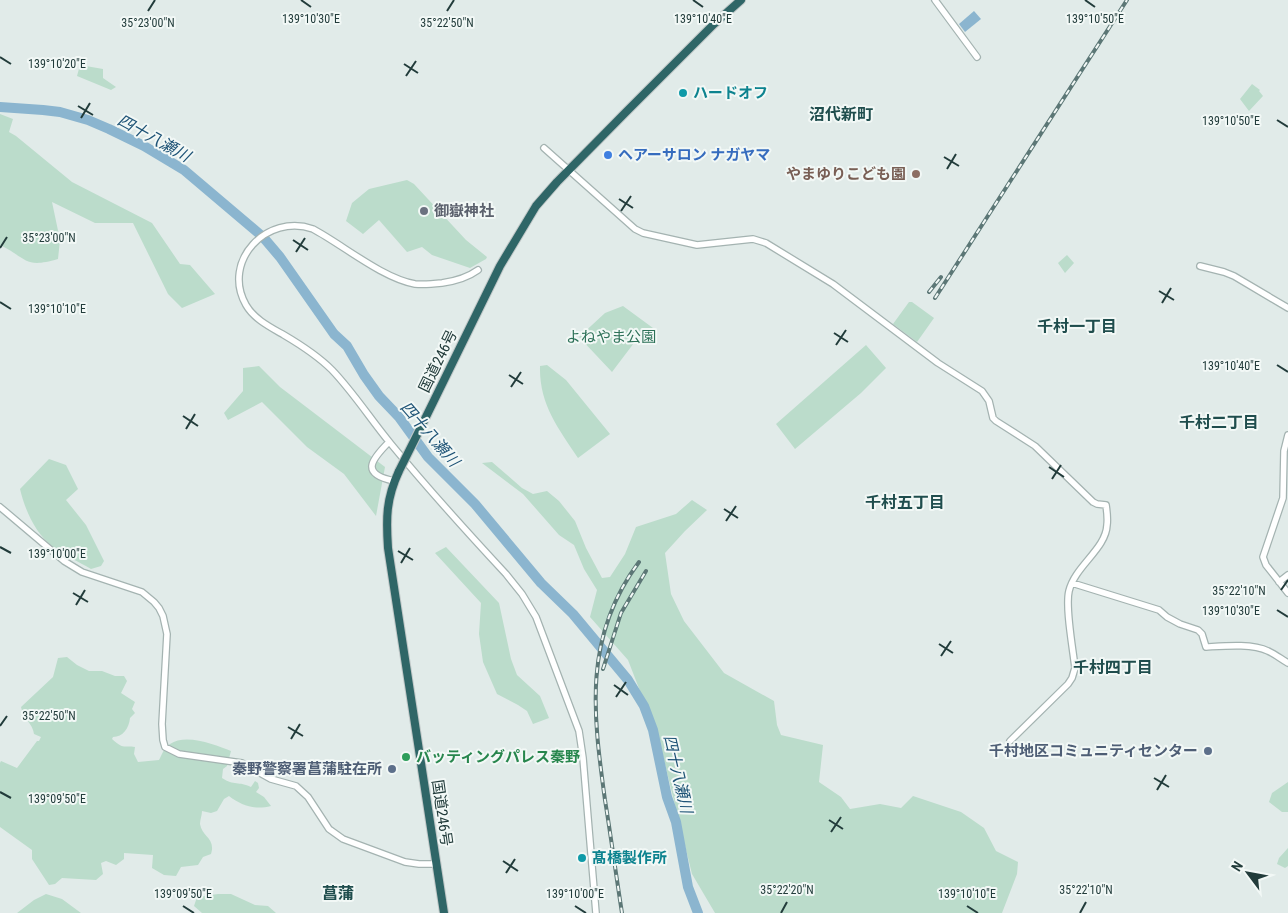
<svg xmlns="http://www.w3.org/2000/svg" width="1288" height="913" font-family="'Roboto Condensed','Noto Sans JP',sans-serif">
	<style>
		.green { fill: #bbdccb }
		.water { fill: #8bb5cf }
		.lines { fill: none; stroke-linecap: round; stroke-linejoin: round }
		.river { stroke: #8bb5cf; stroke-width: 10 }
		.minor-casing { stroke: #a4b3b1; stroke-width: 8 }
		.highway-casing { stroke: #c1c8c8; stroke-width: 10 }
		.minor { stroke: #fff; stroke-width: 5.5 }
		.highway { stroke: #2f6667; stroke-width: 8 }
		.rail-casing { stroke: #5c7776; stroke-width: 4 }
		.rail { stroke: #f2f8f6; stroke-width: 2; stroke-dasharray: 5.5; stroke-linecap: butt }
		.highway-bridge-casing { stroke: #c1c8c8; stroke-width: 10; stroke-linecap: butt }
		.highway-bridge { stroke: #2f6667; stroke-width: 8 }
		.ticks { fill: none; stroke: #223c3b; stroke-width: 2 }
		.culture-dot { fill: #0f9aa8; stroke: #f2f8f6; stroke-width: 2 }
		.shop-dot { fill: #3f7fe0; stroke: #f2f8f6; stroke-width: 2 }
		.education-dot { fill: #8d6e63; stroke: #f2f8f6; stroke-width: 2 }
		.worship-dot { fill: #6b7280; stroke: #f2f8f6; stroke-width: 2 }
		.service-dot { fill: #5c6f8a; stroke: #f2f8f6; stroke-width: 2 }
		.leisure-dot { fill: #2e9e5b; stroke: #f2f8f6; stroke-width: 2 }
		.labels { text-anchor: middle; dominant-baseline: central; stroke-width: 4; stroke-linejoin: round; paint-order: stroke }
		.culture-label { font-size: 15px; font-weight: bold; fill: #0d838f; stroke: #f2f8f6; text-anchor: start }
		.shop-label { font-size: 15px; font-weight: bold; fill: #366cbe; stroke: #f2f8f6; text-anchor: start }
		.education-label { font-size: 15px; font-weight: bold; fill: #785e54; stroke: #f2f8f6; text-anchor: end }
		.worship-label { font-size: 15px; font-weight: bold; fill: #5b616d; stroke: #f2f8f6; text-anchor: start }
		.park-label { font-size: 15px; fill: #2d7158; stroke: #f2f8f6 }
		.street-label { font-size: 15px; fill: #223c3b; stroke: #f2f8f6 }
		.service-label { font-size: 15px; font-weight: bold; fill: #4e5e75; stroke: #f2f8f6; text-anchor: end }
		.leisure-label { font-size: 15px; font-weight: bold; fill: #27864d; stroke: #f2f8f6; text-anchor: start }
		.neighbourhood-label { font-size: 16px; font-weight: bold; fill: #1f4d4d; stroke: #f2f8f6 }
		.water-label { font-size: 16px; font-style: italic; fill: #1e5376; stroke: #f2f8f6 }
		.ticks-label { font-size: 12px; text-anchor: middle; fill: #223c3b; stroke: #f2f8f6; stroke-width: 4; stroke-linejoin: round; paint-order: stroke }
	</style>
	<rect width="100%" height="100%" fill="#e1ebe9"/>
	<path class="green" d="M80,65L103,69V78L116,87L111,90L77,76Z
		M1252,84L1260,90L1259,91L1263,96L1249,111L1240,99Z
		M0,114L13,119L9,132L16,136L72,182L152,223L180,264L190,265L215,294L182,308L168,294L133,223H95L52,202L60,240L58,259C24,269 27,258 0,245Z
		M407,180L414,184L466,240L487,257L486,259L470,268L432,255L422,247L407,252L379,220L363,234L346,221L352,203L369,189Z
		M1067,255L1074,263L1065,273L1058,263Z
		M909,302H912L934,318L917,342L893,324Z
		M623,306L653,328L646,339L640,335L612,372L579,337L605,313Z
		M866,345L886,368L861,393L795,449L776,424Z
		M547,365L566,380L610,434L578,458C558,428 539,404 540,366Z
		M259,366L280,387L385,467L376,516L344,474L307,447L262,402L228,420L224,413L243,391V368Z
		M49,459L66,465L78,489L66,500L86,525L104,561L101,566L91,569C79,562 64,555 53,547C35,533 25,510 20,489Z
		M492,462L522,488L533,494L547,491L559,501L575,521L586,548L602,578L610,577L625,554L636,527L676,514L692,500L707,510L685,531L665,553L671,594L684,621L724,673L774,701L777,725L781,735L823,745L819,782L841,797L850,809L880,804L901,808L913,796L961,812L984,828L996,851L1018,862L1017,874L1002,913H715L692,874L659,740L628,660L590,617L597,590L584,569L574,545L559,535L523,494L482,463Z
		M446,547L499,603L511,659L517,675L540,696L549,718L533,724L527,711L518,705L497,694L483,662L479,634L481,603L435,553Z
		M67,657L77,665L89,671H102L115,676H124L127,681L121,693L135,702L132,709L135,713L130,718C129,728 123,737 113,737L112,739C124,750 123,745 135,747L134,754L138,762L159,760C162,755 164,747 170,744C186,733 216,745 231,751L227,766L223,769L222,778C234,786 239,781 251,787L255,781L258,783L259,788L256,792L264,797L271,806C255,810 242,806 229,796L224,799L217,811L211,813L202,811C202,815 200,820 200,824C202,837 216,838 211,854L203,857L198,865L181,867L176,876L164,875L152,868L153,855L124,853V859L116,865L106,861L101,863L103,874L96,880L62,878L55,884L49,885L32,859V850L0,827V763L1,761L17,768L37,741H39L41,737L34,734C33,724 23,718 21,707L53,677L58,658Z
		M1288,782V812H1282L1269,802L1272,793Z
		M1288,848V866L1285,868L1277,864L1279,858Z
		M46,894L62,899L81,913H17L34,900Z
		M218,894H231L255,905L268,906L276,913H202L194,906L197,897Z"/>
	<path class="water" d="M974,11L981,19L965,32L959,24Z"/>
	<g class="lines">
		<path class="river" d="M0,107L43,110L60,112L88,120L109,129L144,146L184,170L263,237L280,257L334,334L347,346L364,375L379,396L399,417L428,457L475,504L541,583L573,614L628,680L644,706L653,730L667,797L676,822L688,887L698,913"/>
		<defs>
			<path id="minor" d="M935,0L977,57
				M544,148L635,229L643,233L697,245L753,239L766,243L833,284L938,363L982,391L989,401L993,418L996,421L1035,446L1093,502L1097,504L1106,505C1107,512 1108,518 1107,525C1106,549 1075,566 1069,591C1065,607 1073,649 1075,668L1072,678L1068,684L1010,741
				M1200,266L1224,272L1234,276L1288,308
				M478,270C467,278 456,281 442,283C433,284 424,285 415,284C382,278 343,245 313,229C267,213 221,261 246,305C254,319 270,327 284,335C301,345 318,356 332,370C354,393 371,420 391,444C428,489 467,532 506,574L522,594L536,617L579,731L583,758L596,913
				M1288,435L1284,451L1283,498L1263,557L1266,565L1288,593
				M389,442C371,460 360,474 394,481
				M0,507L64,561L82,572L142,592L154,602L159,608L163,616L167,634L162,724L163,740L165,747L179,754L242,763L271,779L296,786L308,797L329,829L343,839L405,862L419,864H436
				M1279,582L1288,575
				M1072,583L1159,610L1167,617L1180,624L1198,630L1202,634L1206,647C1223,646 1252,643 1268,651C1275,654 1281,659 1288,663"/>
			<path id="highway" d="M422,425L500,266L536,206L557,182L626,112L714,24L741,0
				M399,471C386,499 386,518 388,548L444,913"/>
		</defs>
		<use href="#minor" class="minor-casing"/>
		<use href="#highway" class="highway-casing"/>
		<use href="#minor" class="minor"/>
		<use href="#highway" class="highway"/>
		<defs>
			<path id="rail" d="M929,292L941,277
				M935,298L1127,0
				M603,669L621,613L646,571
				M622,913C616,875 611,837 605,800C593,713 583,637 639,562"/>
		</defs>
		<use href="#rail" class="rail-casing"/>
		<use href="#rail" class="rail"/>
		<defs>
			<path id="highway-bridge" d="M399,471L422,425"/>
		</defs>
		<use href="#highway-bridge" class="highway-bridge-casing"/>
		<use href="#highway-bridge" class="highway-bridge"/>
	</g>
	<path class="ticks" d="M301,0L311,7M693,0L703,7M1085,0L1095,7M148,11L155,0M447,11L454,0M0,57L11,64M404,64L418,73M406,76L416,61M78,106L93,115M81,118L90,103M1277,120L1288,127M944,157L959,166M947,169L956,154M619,199L633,208M621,211L631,196M293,240L308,250M0,248L7,237M296,252L305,238M1159,291L1174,300M0,302L11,309M1162,303L1171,288M834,333L848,342M836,345L846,330M1277,365L1288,372M509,375L523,384M511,387L521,372M183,416L198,426M186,429L195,414M1049,467L1064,477M1052,479L1061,465M724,509L738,518M726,521L736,506M0,547L11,553M398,551L413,560M401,563L410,548M1281,590L1288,580M73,593L88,602M76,605L85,590M1277,610L1288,617M939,644L953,653M941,656L951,641M614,685L628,695M616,697L626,682M0,726L7,716M288,727L303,736M291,739L300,724M1154,778L1169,787M1157,790L1166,775M0,792L11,798M829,820L843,829M831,832L841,817M503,861L518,871M506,873L515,859M183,906L194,913M575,906L586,913M967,906L978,913M781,913L787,902M1080,913L1086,902"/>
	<g class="culture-dot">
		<circle cx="683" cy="93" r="5"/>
		<circle cx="582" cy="858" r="5"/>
	</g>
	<circle class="shop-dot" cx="608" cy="155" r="5"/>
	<circle class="education-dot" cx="916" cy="174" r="5"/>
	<circle class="worship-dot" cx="424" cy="211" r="5"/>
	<g class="service-dot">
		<circle cx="1208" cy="751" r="5"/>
		<circle cx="392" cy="769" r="5"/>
	</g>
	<circle class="leisure-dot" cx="406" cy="757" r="5"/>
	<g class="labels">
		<g class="culture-label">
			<text x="693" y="93">ハードオフ</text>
			<text x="592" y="858">髙橋製作所</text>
		</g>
		<g class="shop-label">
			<text x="618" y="155">ヘアーサロン ナガヤマ</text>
		</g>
		<g class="education-label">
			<text x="906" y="174">やまゆりこども園</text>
		</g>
		<g class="worship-label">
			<text x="434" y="211">御嶽神社</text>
		</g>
		<g class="park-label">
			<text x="611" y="337">よねやま公園</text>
		</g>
		<g class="street-label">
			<text transform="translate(438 361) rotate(-64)">国道246号</text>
			<text transform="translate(442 813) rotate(82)">国道246号</text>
		</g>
		<g class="service-label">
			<text x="1198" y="751">千村地区コミュニティセンター</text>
			<text x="382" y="769">秦野警察署菖蒲駐在所</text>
		</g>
		<g class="leisure-label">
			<text x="416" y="757">バッティングパレス秦野</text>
		</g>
		<g class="neighbourhood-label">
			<text x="841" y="114">沼代新町</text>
			<text x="1077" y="326">千村一丁目</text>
			<text x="1219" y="422">千村二丁目</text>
			<text x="905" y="502">千村五丁目</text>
			<text x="1113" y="667">千村四丁目</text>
			<text x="338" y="893">菖蒲</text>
		</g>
		<g class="water-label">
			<text transform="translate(154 138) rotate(29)">四十八瀬川</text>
			<text transform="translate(430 434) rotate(49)">四十八瀬川</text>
			<text transform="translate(678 774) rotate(77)">四十八瀬川</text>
		</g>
	</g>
	<g class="ticks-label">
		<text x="311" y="23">139°10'30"E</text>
		<text x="1095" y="23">139°10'50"E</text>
		<text x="703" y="23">139°10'40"E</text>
		<text x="148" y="27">35°23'00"N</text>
		<text x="447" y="27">35°22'50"N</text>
		<text x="57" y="68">139°10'20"E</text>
		<text x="1231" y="125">139°10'50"E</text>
		<text x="49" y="242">35°23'00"N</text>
		<text x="57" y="313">139°10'10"E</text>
		<text x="1231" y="370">139°10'40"E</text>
		<text x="57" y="558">139°10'00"E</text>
		<text x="1239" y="595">35°22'10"N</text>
		<text x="1231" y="615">139°10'30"E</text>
		<text x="49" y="720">35°22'50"N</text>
		<text x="57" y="803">139°09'50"E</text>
		<text x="787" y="894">35°22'20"N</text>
		<text x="1086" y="894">35°22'10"N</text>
		<text x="183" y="898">139°09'50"E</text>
		<text x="575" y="898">139°10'00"E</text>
		<text x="967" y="898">139°10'10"E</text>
	</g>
	<g transform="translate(1248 873) rotate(302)" stroke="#f2f8f6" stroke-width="4" paint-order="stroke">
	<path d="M0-4L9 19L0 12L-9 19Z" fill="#223c3b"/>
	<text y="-8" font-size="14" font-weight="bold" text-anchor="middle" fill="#223c3b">N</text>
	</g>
</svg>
